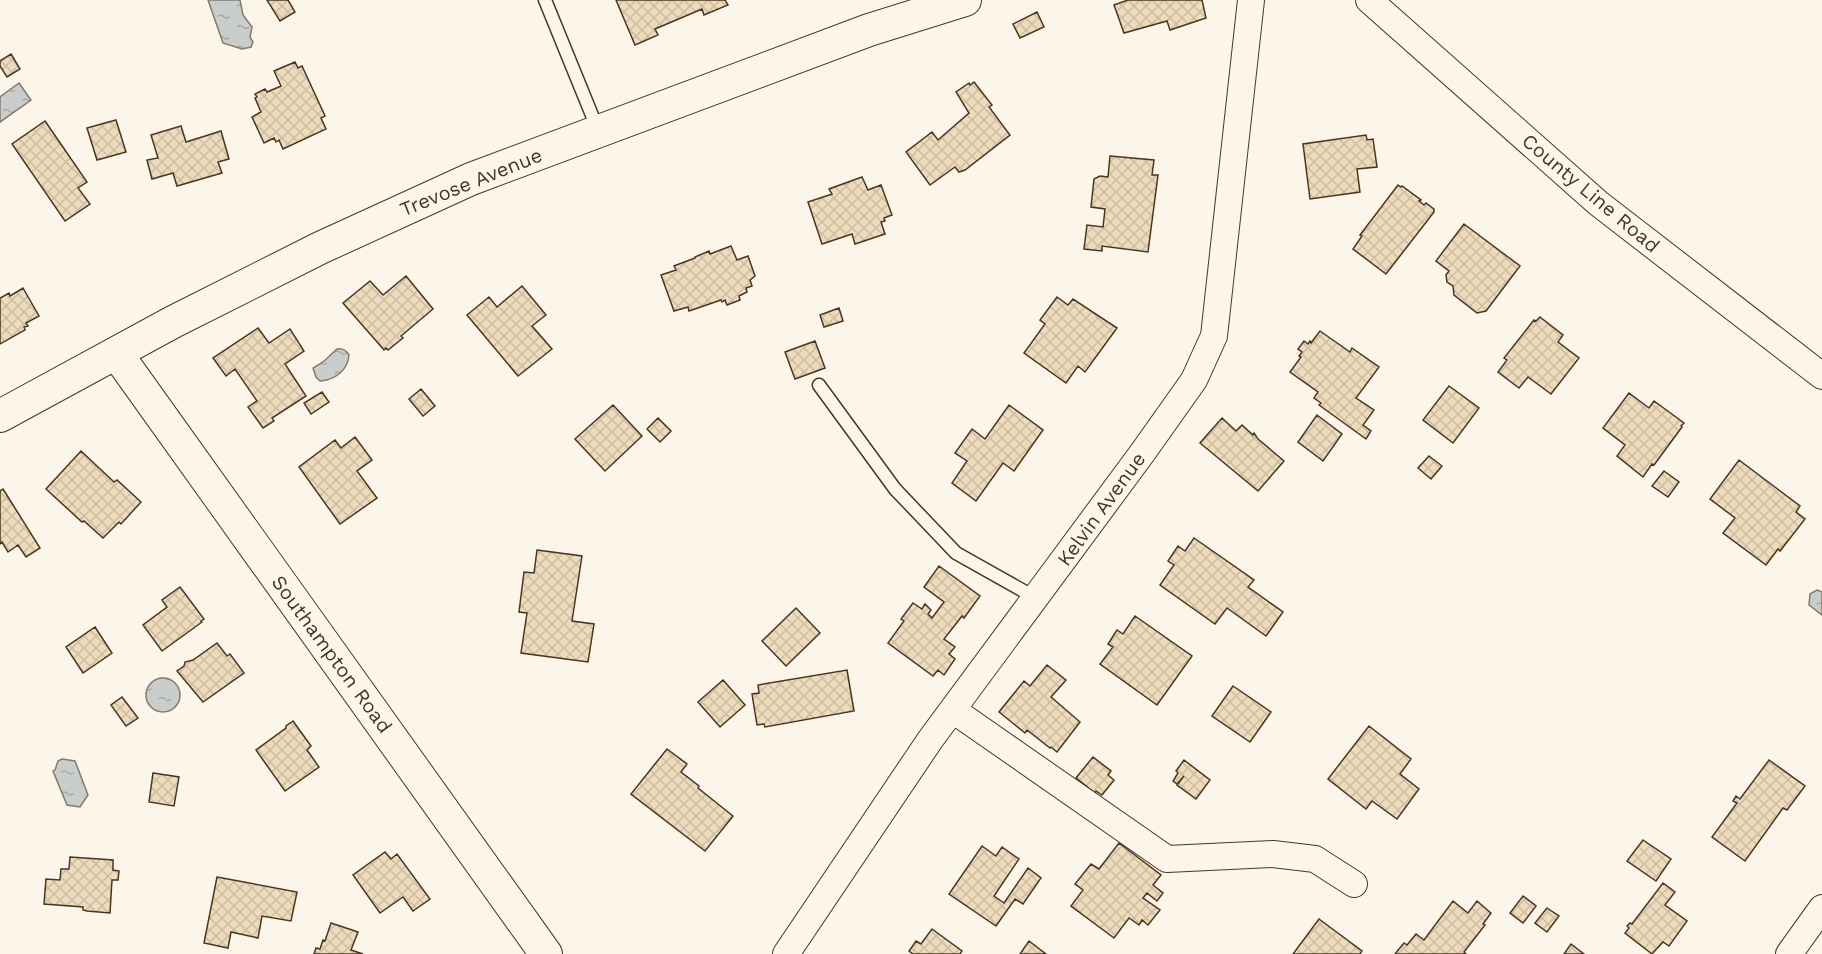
<svg xmlns="http://www.w3.org/2000/svg" width="1822" height="954" font-family="'Work Sans',sans-serif">
	<style>
		.water { fill: url(#water-ripples); stroke: #887966; stroke-width: 1.5 }
		.building { fill: url(#building-cross-hatch); stroke: #4a3520; stroke-width: 1.5 }
		.lines { fill: none; stroke-linecap: round; stroke-linejoin: round }
		.service-casing { stroke: #4a3520; stroke-width: 15 }
		.minor-casing { stroke: #4a3520; stroke-width: 28 }
		.tertiary-casing { stroke: #4a3520; stroke-width: 34 }
		.service { stroke: #fbf6e9; stroke-width: 12 }
		.minor { stroke: #fbf6e9; stroke-width: 26 }
		.tertiary { stroke: #fbf6e9; stroke-width: 32 }
		.labels { text-anchor: middle; dominant-baseline: central; stroke-width: 4.5; stroke-linejoin: round; paint-order: stroke }
		.street-label { font-size: 20px; fill: #4a3520; stroke: #fbf6e9 }
	</style>
	<defs>
		<pattern id="water-ripples" width="26" height="14" patternUnits="userSpaceOnUse" patternTransform="scale(1.5)"><rect width="26" height="14" fill="#c9cecd"/><path d="M2 4q2-2 4 0t4 0M15 11q2-2 4 0t4 0" fill="none" stroke="#a5a8a6"/></pattern>
		<pattern id="building-cross-hatch" width="8" height="8" patternUnits="userSpaceOnUse" patternTransform="scale(1.5)"><rect width="8" height="8" fill="#ecdcbc"/><path d="M0 0l8 8M0 8l8-8" fill="none" stroke="#ccbda1"/></pattern>
	</defs>
	<rect width="100%" height="100%" fill="#fbf6e9"/>
	<path class="water" d="M208,0H240L243,15L252,27L250,37L253,42L251,47L242,49L223,43Z
		M19,83L31,100L0,122V97Z
		M337,349C343,348 346,350 349,355C348,370 335,380 320,381L316,377L313,368L323,362Z
		M1817,590L1822,592V615L1809,605L1810,594Z
		M146 695a17 17 0 1 1 34 0a17 17 0 1 1-34 0Z
		M62,759L75,761L88,795L80,807L67,805L53,771L55,770L58,761Z"/>
	<path class="building" d="M267,0H288L295,12L280,21Z
		M616,0H725L728,5L704,15L702,9L655,29L658,35L635,45Z
		M1128,0H1202L1206,18L1170,30L1167,21L1124,33L1114,5Z
		M1037,12L1044,27L1020,38L1013,24Z
		M11,54L20,69L7,77L0,66V61Z
		M295,62L298,68L302,66L325,116L321,118L326,129L283,149L279,140L276,142L274,138L264,143L252,117L261,112L255,98L257,97L255,94L265,89L267,92L281,86L274,71Z
		M974,82L992,105L989,107L1010,135L965,170L959,172L955,167L930,185L906,152L932,132L938,140L969,113L956,92L969,83L970,85Z
		M116,120L126,152L97,160L87,128Z
		M45,121L87,182L78,188L90,204L65,221L12,144Z
		M181,126L186,142L221,131L229,159L218,162L222,173L177,186L173,173L152,179L147,160L158,158L151,135Z
		M1366,135L1367,140L1373,139L1377,167L1357,169L1360,192L1310,199L1303,144Z
		M1110,156L1154,160L1152,175H1158L1148,252L1102,246V251L1084,249L1087,225L1103,227L1105,209L1091,207L1094,179L1100,176L1108,177Z
		M862,177L868,190L881,185L892,215L884,218L885,221L881,222L885,234L855,244L852,234L822,244L808,202L832,194L829,189Z
		M1398,185L1401,187L1402,186L1421,200L1419,201L1424,205L1426,203L1434,209V212L1386,274L1353,249L1362,236L1360,235Z
		M1464,224L1520,266L1486,311L1477,313L1454,295L1453,286L1447,282L1446,275L1449,271L1436,261Z
		M731,246L737,260L748,256L755,276L750,280L752,286L746,288L747,292L739,296L740,300L727,305L725,300L722,302L721,300L689,311L688,307L674,311L661,275L676,270L674,266L695,258V257L709,251L710,254Z
		M406,276L433,309L401,336L403,338L388,350L386,348L384,350L343,303L370,281L383,295Z
		M522,286L546,315L532,326L552,349L518,376L467,315L489,297L497,307Z
		M23,288L39,316L26,323L28,326L24,327L25,330L0,344V298L9,293L10,296Z
		M1057,297L1068,305L1073,299L1117,328L1085,372L1078,366L1066,383L1024,353L1045,324L1040,320Z
		M839,308L843,321L824,327L820,315Z
		M1540,317L1563,335L1558,342L1579,358L1551,394L1528,377L1519,388L1498,372L1507,360L1504,358L1534,320L1536,321Z
		M258,328L269,343L290,329L304,351L285,364L306,396L272,418L274,421L263,428L248,407L257,401L235,369L226,376L213,358Z
		M1320,331L1350,352L1352,348L1379,367L1356,398L1374,410L1363,425L1371,431L1366,439L1319,405L1321,403L1314,398L1318,392L1290,372L1301,357L1299,356L1302,352L1298,349L1304,341L1308,344L1310,341L1311,343Z
		M815,341L825,368L795,379L785,352Z
		M1449,386L1479,408L1453,443L1423,420Z
		M421,389L435,406L423,416L409,399Z
		M322,392L329,402L311,414L304,403Z
		M1629,393L1649,408L1654,401L1684,423L1681,426L1682,427L1654,465L1652,464L1643,477L1617,456L1625,445L1603,428Z
		M613,405L642,436L605,471L575,439Z
		M1009,405L1043,430L1014,471L1003,463L976,501L952,483L967,461L955,453L972,429L985,439Z
		M1317,415L1342,434L1323,461L1298,442Z
		M658,418L671,431L660,442L647,429Z
		M1222,418L1236,431L1242,425L1253,435L1254,433L1258,439L1284,461L1258,491L1200,443Z
		M355,437L372,460L357,471L377,498L340,524L299,467L335,440L341,448Z
		M81,451L114,482L117,480L141,502L121,524L119,522L103,538L84,521L82,522L46,489Z
		M1429,456L1442,466L1431,479L1418,468Z
		M1739,460L1800,506L1796,512L1805,519L1780,551L1778,549L1766,565L1723,533L1735,518L1710,499Z
		M1664,471L1679,482L1668,497L1652,486Z
		M3,489L40,548L26,557L18,545L8,552L2,542L0,544V491Z
		M1194,538L1254,580L1248,587L1283,612L1266,636L1227,608L1215,624L1160,585L1174,565L1168,561L1178,546L1185,551Z
		M537,550L582,556L572,621L594,624L588,662L521,653L527,613L519,612L524,572L534,573Z
		M939,566L980,596L964,618L962,616L944,639L955,647L949,654L955,659L944,675L938,670L933,676L888,643L904,621L901,619L913,603L922,609L925,604L931,610L928,614L932,618L944,602L924,587Z
		M180,587L204,619L201,621L202,622L162,651L143,625L167,607L162,600Z
		M796,608L820,633L786,666L762,641Z
		M1135,616L1192,656L1157,705L1100,664L1113,647L1108,644L1117,630L1123,634Z
		M95,627L112,653L83,673L66,647Z
		M217,643L227,656L230,654L244,673L203,702L177,671L184,666L185,662L193,660Z
		M1047,665L1066,680L1051,697L1080,722L1057,752L1051,747L1050,748L1027,730L1025,733L999,712L1024,681L1030,686Z
		M847,670L854,711L765,727L764,724L757,725L752,694L759,693L758,685Z
		M723,680L745,705L720,727L698,702Z
		M1233,686L1271,712L1250,742L1212,716Z
		M122,697L138,718L126,726L111,705Z
		M293,721L311,746L307,750L319,767L285,791L256,750L286,728V726Z
		M1369,726L1411,759L1400,774L1419,789L1397,819L1372,801L1366,809L1328,779Z
		M667,749L687,764L681,772L699,786L698,788L733,816L705,851L631,794Z
		M1093,757L1111,771L1108,775L1114,780L1102,795L1096,791L1095,793L1076,778Z
		M1184,760L1210,780L1196,799L1177,785L1184,776L1177,784L1173,781L1178,773L1176,771Z
		M1769,760L1805,786L1787,810L1783,808L1745,861L1712,837L1737,803L1733,801L1736,796L1740,799Z
		M153,773L179,777L174,806L149,802Z
		M1643,840L1671,859L1656,881L1627,861Z
		M1119,843L1161,875L1153,885L1163,893L1157,901L1147,893L1143,898L1160,910L1148,925L1142,920L1139,925L1129,918L1114,938L1071,906L1083,890L1075,884L1091,864L1099,869Z
		M982,846L996,856L1002,847L1019,859L994,896L1004,903L1028,868L1041,878L1023,904L1015,899L996,926L949,894Z
		M385,852L391,859L397,854L430,899L413,911L403,897L380,913L353,875Z
		M70,857L113,860V870L119,871L118,880H112L110,913L87,911L83,910V907L44,904L46,879L60,880L61,869H69Z
		M217,877L297,892L291,921L262,916L258,938L231,932L228,948L204,943Z
		M1663,883L1675,892L1665,905L1687,921L1669,946L1663,942L1652,954L1625,933L1629,928L1627,926L1630,923L1632,924Z
		M1523,896L1536,906L1523,923L1510,913Z
		M1453,901L1468,913L1477,901L1491,913L1483,924L1485,925L1464,952L1466,954H1395L1404,943L1407,945L1416,934L1424,940Z
		M1547,908L1559,916L1547,932L1535,923Z
		M1319,919L1362,951L1360,954H1293Z
		M331,923L358,932L351,950L363,954H314L316,948L320,949L323,940L325,941Z
		M932,929L962,951L960,954H913L909,951L916,941L921,944Z
		M1029,941L1046,954H1020Z
		M1571,944L1584,954H1564Z"/>
	<g class="lines">
		<defs>
			<path id="service" d="M545,0L598,130
				M819,385L895,489L956,553L1036,598"/>
			<path id="minor" d="M1369,0L1598,203L1822,376
				M953,710L1167,859L1273,854L1315,859L1354,884
				M786,954L930,740L1143,452L1194,380L1214,336L1251,0
				M1789,954L1822,908"/>
			<path id="tertiary" d="M117,354L546,954
				M0,416L173,322L320,248L471,179L869,30L965,0"/>
		</defs>
		<use href="#service" class="service-casing"/>
		<use href="#minor" class="minor-casing"/>
		<use href="#tertiary" class="tertiary-casing"/>
		<use href="#service" class="service"/>
		<use href="#minor" class="minor"/>
		<use href="#tertiary" class="tertiary"/>
	</g>
	<g class="labels">
		<g class="street-label">
			<text transform="translate(471 182) rotate(-22)">Trevose Avenue</text>
			<text transform="translate(1591 193) rotate(40)">County Line Road</text>
			<text transform="translate(1101 509) rotate(-54)">Kelvin Avenue</text>
			<text transform="translate(332 654) rotate(54)">Southampton Road</text>
		</g>
	</g>
</svg>
